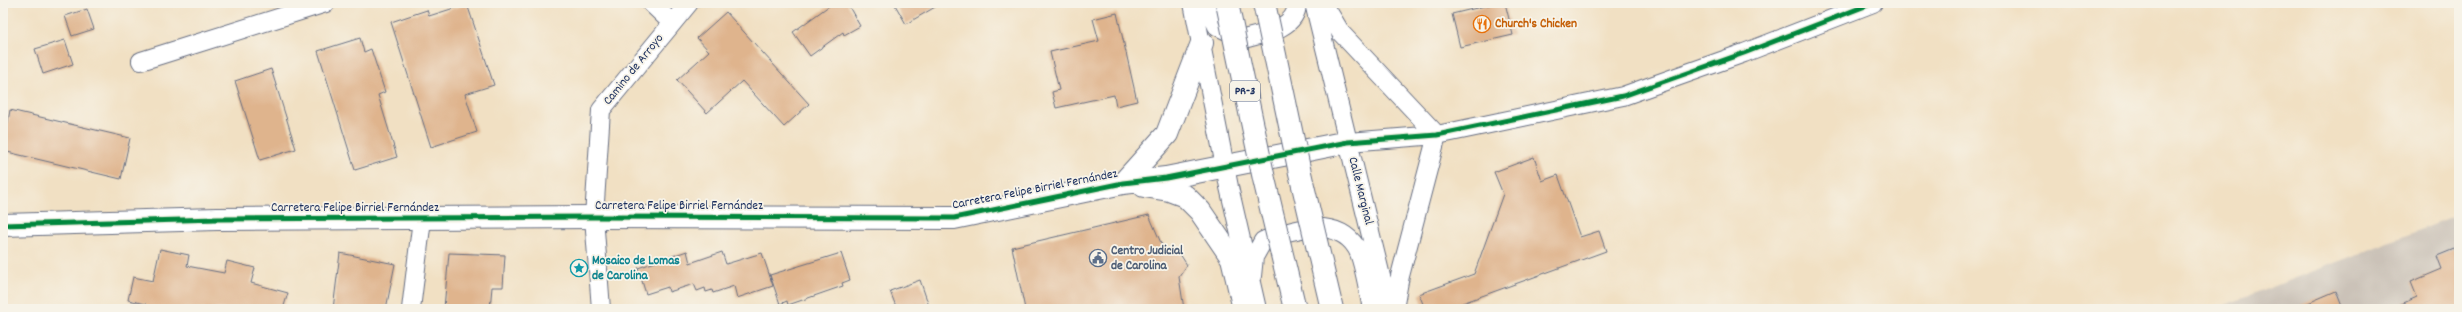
<svg xmlns="http://www.w3.org/2000/svg" width="2462" height="312" font-family="Dekko,sans-serif">
	<style>
		.industrial { fill: #cbc2b8 }
		.building { fill: #dfb48d }
		.lines { fill: none; stroke-linecap: round; stroke-linejoin: round }
		.minor-casing { stroke: #666d81; stroke-width: 20 }
		.tertiary-casing { stroke: #666d81; stroke-width: 24 }
		.minor { stroke: #fff; stroke-width: 18 }
		.tertiary { stroke: #fff; stroke-width: 22 }
		.primary-bridge-casing { stroke: #666d81; stroke-width: 24; stroke-linecap: butt }
		.primary-bridge { stroke: #fff; stroke-width: 22 }
		.cycleway-casing { stroke: #f7f3e8; stroke-width: 8 }
		.cycleway { stroke: #00873e; stroke-width: 5 }
		.labels { text-anchor: middle; dominant-baseline: central; stroke-width: 3.5; stroke-linejoin: round; paint-order: stroke }
		.shield { fill: #f7f3e8; stroke: #5d6a87; stroke-width: 1 }
		.shield-label { font-size: 12px; font-weight: bold; fill: #1b2f5e }
		.food-label { font-size: 13px; font-weight: bold; fill: #c56008; stroke: #f7f3e8; text-anchor: start }
		.street-label { font-size: 13px; fill: #1b2f5e; stroke: #f7f3e8 }
		.service-label { font-size: 13px; font-weight: bold; fill: #4e5e75; stroke: #f7f3e8; text-anchor: start }
		.culture-label { font-size: 13px; font-weight: bold; fill: #0d838f; stroke: #f7f3e8; text-anchor: start }
	</style>
	<rect width="100%" height="100%" fill="#f7f3e8"/>
	<filter id="ink" filterUnits="userSpaceOnUse"><feTurbulence type="fractalNoise" baseFrequency=".025" numOctaves="2"/><feDisplacementMap in="SourceGraphic" scale="8" xChannelSelector="R" yChannelSelector="G"/><feConvolveMatrix kernelMatrix="1 2 1 2 8 2 1 2 1" color-interpolation-filters="sRGB"/></filter>
	<filter id="wash" filterUnits="userSpaceOnUse"><feTurbulence type="fractalNoise" baseFrequency=".012" numOctaves="4" result="noise"/><feDisplacementMap in="SourceGraphic" scale="16" xChannelSelector="R" yChannelSelector="G"/><feGaussianBlur stdDeviation="0.9" result="paint"/><feColorMatrix in="noise" values="0 0 0 0 0 0 0 0 0 0 0 0 0 0 0 0 0 1.4 0 .05"/><feComposite in="paint" operator="in"/></filter>
	<g filter="url(#wash)">
		<rect width="100%" height="100%" fill="#f1e0c3"/>
		<path class="industrial" d="M2459,215V309H2215Z"/>
		<g id="blocks">
			<path class="building" d="M833,3H847L860,26L844,35L843,32L810,56L793,32Z
				M894,3H942L906,24Z
				M1497,3H1505L1513,35L1460,47L1452,14Z
				M467,4L494,85L465,94L477,132L431,147L391,22L427,10L429,16Z
				M87,9L94,29L72,36L65,16Z
				M726,12L809,104L784,127L742,81L707,113L677,80L709,51L697,38Z
				M1117,13L1137,101L1116,106L1114,95L1056,108L1052,92L1059,90L1050,52L1099,41L1093,19Z
				M360,38L364,52L371,49L385,92L378,95L397,157L355,170L318,51Z
				M65,40L73,64L43,74L35,49Z
				M271,69L296,149L260,160L235,81Z
				M10,110L130,138L121,179L3,151Z
				M1534,157L1542,181L1558,175L1580,237L1599,231L1606,251L1446,309H1425L1419,294L1474,274L1503,194L1494,172Z
				M1149,215L1164,250L1178,251L1187,265L1179,277L1184,309H1128L1127,305L1108,309H1025L1012,247Z
				M2459,247V309H2390L2417,297L2411,282L2442,269L2437,256Z
				M160,249L189,255L187,266L224,273L227,261L255,268L251,283L288,293L283,309H145L146,304L128,300L133,277L153,281Z
				M687,251L690,263L722,252L726,264L762,253L773,286L737,298L734,286L713,293L712,290L706,292L705,288L697,291L694,284L669,292L668,287L646,294L638,268Z
				M340,253L395,264L386,309H333Z
				M449,253L505,255L503,287H492L490,309L444,308Z
				M841,253L850,280L842,283L843,286L837,288L788,305L787,301L780,304L770,275Z
				M920,280L930,309H897L890,291Z
				M2336,291L2343,309H2294Z"/>
		</g>
	</g>
	<g filter="url(#ink)">
		<use href="#blocks" fill-opacity="0" stroke="#666d81" stroke-width="1"/>
		<g class="lines">
			<defs>
				<path id="minor" d="M651,3L672,23
					M1193,3L1229,187L1257,309
					M1206,3L1217,26L1243,39C1263,34 1297,29 1297,3
					M1314,3L1389,309
					M1323,3L1341,33L1437,135L1400,276L1394,309
					M141,61L326,3
					M1348,142L1437,135L1623,96L1744,53L1873,3
					M1252,276L1254,257L1263,241C1290,229 1336,216 1356,247C1363,257 1369,295 1372,309
					M411,309L422,219
					M601,309L594,217L601,110L689,3"/>
				<path id="tertiary" d="M1123,183L1167,134L1202,43
					M1144,186L1169,190L1185,196L1200,211L1232,258L1244,309
					M3,225L217,219L594,217L954,218L1123,183L1166,178L1348,142"/>
			</defs>
			<use href="#minor" class="minor-casing"/>
			<use href="#tertiary" class="tertiary-casing"/>
			<use href="#minor" class="minor"/>
			<use href="#tertiary" class="tertiary"/>
			<defs>
				<path id="primary-bridge" d="M1227,3L1264,179L1295,309
					M1264,3L1300,173L1332,309"/>
			</defs>
			<use href="#primary-bridge" class="primary-bridge-casing"/>
			<use href="#primary-bridge" class="primary-bridge"/>
			<defs>
				<path id="cycleway" d="M3,225L217,219L594,217L954,218L1123,183L1166,178L1348,142L1437,135L1623,96L1744,53L1873,3"/>
			</defs>
			<use href="#cycleway" class="cycleway-casing"/>
			<use href="#cycleway" class="cycleway"/>
		</g>
	</g>
	<defs>
		<symbol id="restaurant-ring" viewBox="-11 -11 22 22"><circle r="9.5" fill="#f7f3e8" stroke="#e8710a" stroke-width="1.5"/><path d="M-5-6h1v4h1v-4h1v4h1v-4h1v5L-1.5 .5V6h-2V.5L-5-1ZM5-6V6H3V1.5H1.5Q1.5-4 5-6Z" fill="#e8710a"/></symbol>
		<symbol id="civic-ring" viewBox="-11 -11 22 22"><circle r="9.5" fill="#f7f3e8" stroke="#5c6f8a" stroke-width="1.5"/><path d="M-.6-6.5H3V-4.5H.6V-3L4-1V1h2V6H-6V1h2V-1L-.6-3ZM-1.2 2.5V6h2.4V2.5Z" fill="#5c6f8a"/></symbol>
		<symbol id="sight-ring" viewBox="-11 -11 22 22"><circle r="9.5" fill="#f7f3e8" stroke="#0f9aa8" stroke-width="1.5"/><path d="M0-6L1.8-2.2L6-1.7L2.9 1.2L3.7 5.4L0 3.3L-3.7 5.4L-2.9 1.2L-6-1.7L-1.8-2.2Z" fill="#0f9aa8"/></symbol>
	</defs>
	<g fill-rule="evenodd">
		<use href="#restaurant-ring" x="1472" y="14" width="20" height="20"/>
		<use href="#civic-ring" x="1088" y="248" width="20" height="20"/>
		<use href="#sight-ring" x="569" y="258" width="20" height="20"/>
	</g>
	<g class="labels">
		<rect class="shield" x="1230" y="81" width="30" height="20" rx="3"/>
		<g class="shield-label">
			<text x="1245" y="91">PR-3</text>
		</g>
		<g class="food-label">
			<text x="1495" y="24">Church's Chicken</text>
		</g>
		<g class="street-label">
			<text transform="translate(634 70) rotate(-51)">Camino de Arroyo</text>
			<text transform="translate(1035 190) rotate(-11)">Carretera Felipe Birriel Fernández</text>
			<text transform="translate(1360 191) rotate(76)">Calle Marginal</text>
			<text x="679" y="206">Carretera Felipe Birriel Fernández</text>
			<text x="355" y="208">Carretera Felipe Birriel Fernández</text>
		</g>
		<g class="service-label">
			<text x="1111" y="251">Centro Judicial<tspan x="1111" dy="15">de Carolina</tspan></text>
		</g>
		<g class="culture-label">
			<text x="592" y="261">Mosaico de Lomas<tspan x="592" dy="15">de Carolina</tspan></text>
		</g>
	</g>
	<rect width="2462" height="312" fill="none" stroke="#f7f3e8" stroke-width="16"/>
</svg>
